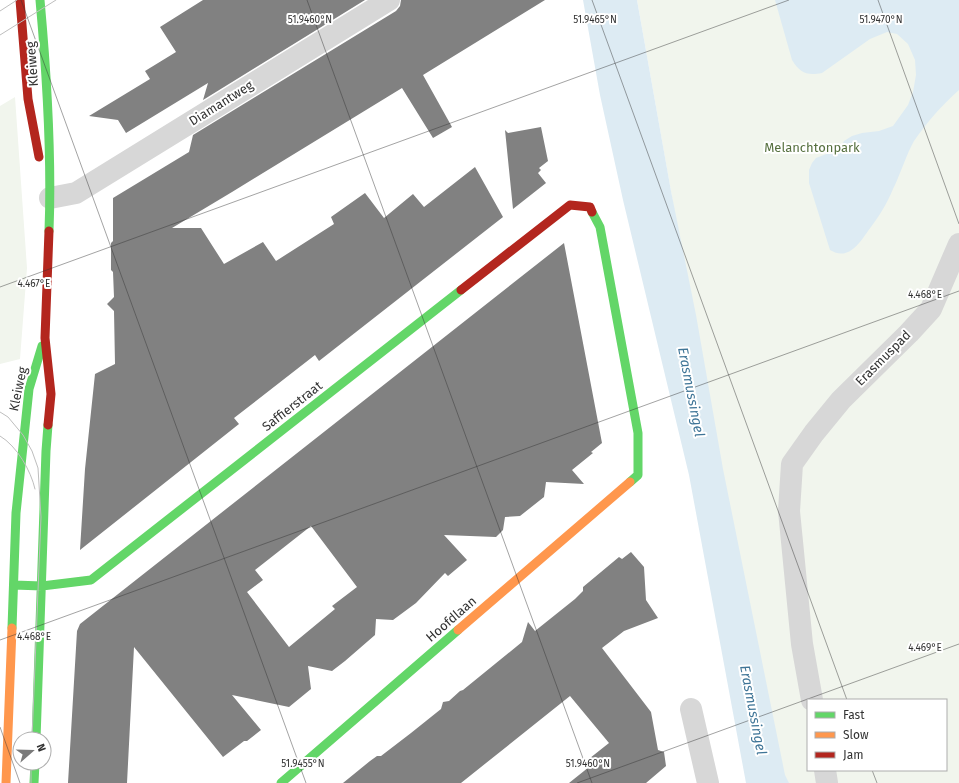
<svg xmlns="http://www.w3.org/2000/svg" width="959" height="783" viewBox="0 0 959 783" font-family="'Fira Sans',sans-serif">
<rect width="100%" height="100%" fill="#fff"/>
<!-- green -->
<path fill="#f1f5ed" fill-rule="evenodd" d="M637 0H959V783H776ZM808 700H946V770H808Z
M15 97 27 268 20 359 0 364V106Z"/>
<!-- water -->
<path fill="#ddebf3" d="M583 0H637L671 191 696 315 723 469 785 775 789 783H746L689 475 623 200 600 95Z
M775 0H959V90C942 105 927 122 914 141 907 153 900 175 893 189 887 204 878 218 868 231 859 244 848 261 830 250L809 183V170L812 163 816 158 834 151 841 146 844 141 852 136 862 133 879 131 893 126 908 105 913 92 916 75 915 60 908 44 897 34 887 32 870 39 822 73C807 76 800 73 792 60Z"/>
<!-- building -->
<path fill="#818181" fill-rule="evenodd" d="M203 0H365L203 100 208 83 126 133 118 120 89 116 150 79 145 71 176 52 160 27Z
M401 0H545L423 75 452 127 433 138 402 88 232 192 172 228H201L224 264 263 242 276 261 334 224 331 217 365 193 384 218 413 194 424 207 475 167 503 217 319 361 315 355 234 418 239 424 80 550 85 469 95 374 115 364 114 311 107 304 114 297 113 272 111 270V243L113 241V198L189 152 193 135 396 11 400 6Z
M541 127 548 161 539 168 541 170 538 173 546 183 513 209 505 130 508 133Z
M564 243 602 443 591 452 593 453 572 470 584 484 546 482 544 497 520 516 505 517 503 530 496 537 444 535 467 560 448 576 445 573 416 603 393 620 376 619 375 635 345 661 332 671 308 666 311 689 289 707 232 695 261 730 247 741H244L223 757 134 647 127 783H68L77 631 80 624ZM311 526 357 587 332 606 335 609 289 647 247 592 263 580 255 570Z
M631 552 644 567 646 600 658 618 624 631 602 648 651 712 658 750 664 752 666 766 646 783H569L589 767 585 762 609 743 570 696 461 783H343L370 761 377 756H381L411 733 441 709 443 702 449 701 460 691 463 690 522 642 528 622 535 631 575 599 583 591V587L619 557 622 559Z"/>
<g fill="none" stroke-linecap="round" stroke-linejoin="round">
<!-- street -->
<path stroke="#d7d7d7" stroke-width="22" d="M50 198 76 193 389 0
M812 700 802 644 789 511 792 464 814 433 841 400 909 333 931 309 959 244
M691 709 708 783
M825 770 827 783"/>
<!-- fast -->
<path stroke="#63d668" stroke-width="9" d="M40 0C47 77 52 154 49 231
M592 212 600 227 638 433V475L630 482
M14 585 42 586 91 580 461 290
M12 628 16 513 29 389 42 346
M36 739 46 451 48 425
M34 783 35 763
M281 783 458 630"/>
<!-- slow -->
<path stroke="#ff974d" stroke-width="9" d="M458 630 630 482
M6 783 12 628"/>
<!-- jam -->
<path stroke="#b3261e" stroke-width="9" d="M20 0 28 99 39 157
M461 290 570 205 590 207 592 212
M48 425 51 394 45 338 49 231"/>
<!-- tram -->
<path stroke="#bebebe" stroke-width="1" d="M0 11 17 0
M0 35 56 0
M0 412 8 417 23 435 32 451 38 468 41 517 32 739
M0 436C17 446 31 471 35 489
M31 783V763"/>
</g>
<!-- ticks -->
<path fill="none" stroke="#333" stroke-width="1" stroke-opacity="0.45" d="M21 0 306 783M307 0 592 783M592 0 847 700M878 0 959 224M0 287 789 0M0 640 959 291M0 727 20 783M872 770 877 783M577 783 959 644"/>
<g text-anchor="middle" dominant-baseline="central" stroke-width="4" stroke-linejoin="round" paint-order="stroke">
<!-- street labels -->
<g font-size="13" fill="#333" stroke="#fff">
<text transform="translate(32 64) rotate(-94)">Kleiweg</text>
<text transform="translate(221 103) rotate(-32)">Diamantweg</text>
<text transform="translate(883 358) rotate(-45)">Erasmuspad</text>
<text transform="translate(18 389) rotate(-78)">Kleiweg</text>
<text transform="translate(292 406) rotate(-38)">Saffierstraat</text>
<text transform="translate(451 619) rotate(-41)">Hoofdlaan</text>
</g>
<!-- park labels -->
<g font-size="13" fill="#56703f" stroke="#fff">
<text x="812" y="147">Melanchtonpark</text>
</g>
<!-- water labels -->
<g font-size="14" font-style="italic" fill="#3f7597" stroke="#fff">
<text transform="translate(691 392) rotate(79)">Erasmussingel</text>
<text transform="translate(753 710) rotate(79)">Erasmussingel</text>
</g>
</g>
<g font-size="10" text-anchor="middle" fill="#333" stroke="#fff" stroke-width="4" stroke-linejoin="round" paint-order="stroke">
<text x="881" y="23">51.9470°N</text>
<text x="310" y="23">51.9460°N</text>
<text x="595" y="23">51.9465°N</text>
<text x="34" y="287">4.467°E</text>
<text x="925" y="298">4.468°E</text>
<text x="34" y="640">4.468°E</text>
<text x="925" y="651">4.469°E</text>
<text x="303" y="767">51.9455°N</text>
<text x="588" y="767">51.9460°N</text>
</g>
<!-- legend -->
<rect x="807" y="699" width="140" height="72" fill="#ffffff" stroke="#adadad"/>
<rect x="815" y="712" width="20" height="6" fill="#63d668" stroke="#adadad"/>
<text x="843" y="719" font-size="12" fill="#333333">Fast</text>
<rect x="815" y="732" width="20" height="6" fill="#ff974d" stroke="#adadad"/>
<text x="843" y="739" font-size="12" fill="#333333">Slow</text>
<rect x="815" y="752" width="20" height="6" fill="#b3261e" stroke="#adadad"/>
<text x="843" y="759" font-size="12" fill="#333333">Jam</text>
<!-- north arrow -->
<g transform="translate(32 751) rotate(70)"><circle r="19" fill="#ffffff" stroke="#adadad"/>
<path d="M0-3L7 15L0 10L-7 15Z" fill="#7a7a7a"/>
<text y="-6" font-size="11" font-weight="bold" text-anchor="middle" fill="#333333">N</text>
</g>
</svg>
